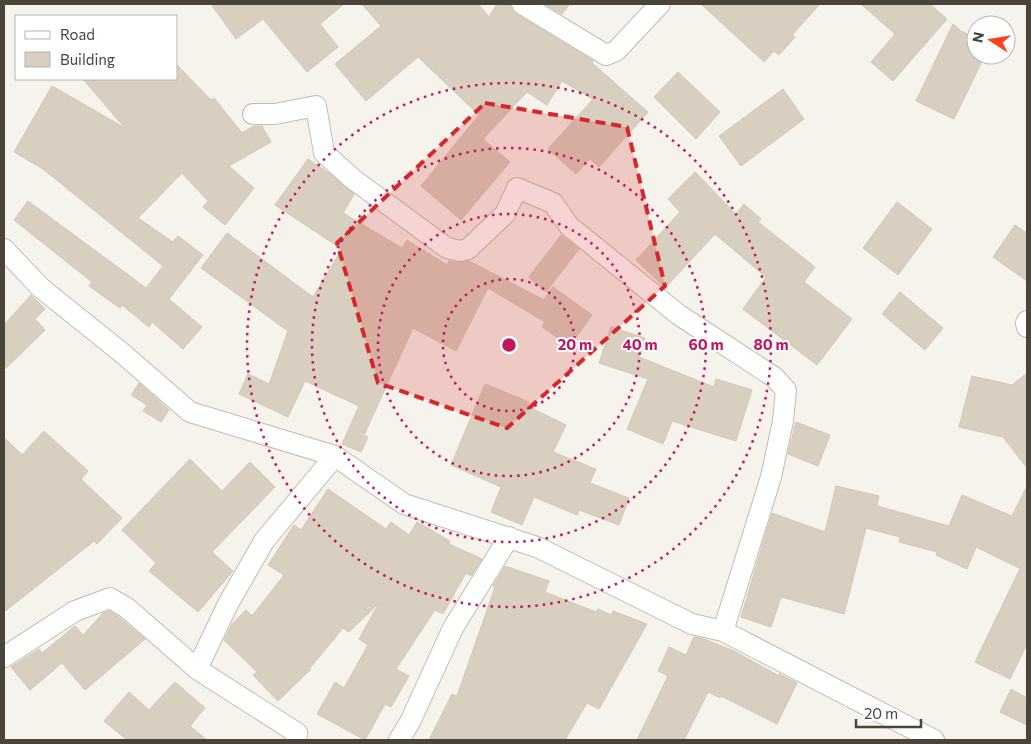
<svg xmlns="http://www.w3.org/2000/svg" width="1031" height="744" viewBox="0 0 1031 744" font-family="Commissioner,sans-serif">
<rect width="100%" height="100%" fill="#f6f3ec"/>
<!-- building -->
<path fill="#d8cfc1" stroke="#d3c7b4" d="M211 4H344L320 24 338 47 307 72 263 19 236 39Z
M362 4H478L489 17 497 4H510L511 9 516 14 593 61 592 63 648 112 599 167 590 159 576 174 548 149 593 99 562 81 547 105 527 92 483 139 510 162 461 220 421 186 479 115 418 57 366 101 335 64 381 26Z
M544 4H570L562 14Z
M701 4H820L792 35 795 37 779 55 774 51 764 62Z
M861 4H930L947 19 893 81 871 62 895 34Z
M953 24 961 31 976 38V55H985L954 119 916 101Z
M176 64 211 100 214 98 242 133 254 126H262L271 142 229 166 254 188 225 225 203 207 208 201 182 173 138 218 173 242 178 236 203 255 169 299 202 327 183 349 152 322 149 327 122 305 120 308 89 286 92 282 14 220 28 201 146 288 163 266 43 169 14 152 52 86 125 128 83 79H176Z
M678 72 720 112 696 139 654 97Z
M783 89 804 119 741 166 719 136Z
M308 159 330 174 354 194 343 213 402 248 407 240 447 265 449 261 458 263 469 261 544 300 553 287 592 315 570 346 542 327 545 322 488 288 456 351 413 328 364 435 368 437 361 452 342 444 359 406 305 381 288 417 239 394 248 374 269 384 288 331 201 268 227 233 313 297 342 249 275 205Z
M695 172 736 214 744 204 761 219 758 222 815 267 804 282 852 319 817 365 743 309 766 277 715 234 665 288 636 260 680 212 668 199Z
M897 202 932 229 898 275 863 248Z
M1015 225 1027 233V281L993 257Z
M561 235 579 249 546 292 529 277Z
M900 292 943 328 925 350 882 314Z
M31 295 45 309 35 319 45 330 4 370V325Z
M611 327 645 338 639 357 714 387 716 379 752 390 736 441 672 421 663 444 627 429 648 379 599 363Z
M1027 373V468L1003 437 959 427 972 376 1012 385Z
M139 383 169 410 161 422 143 411 147 405 131 395Z
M485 384 529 402 527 406 566 425 553 452 596 469 590 483 629 498 619 525 579 510 577 515 534 497 522 525 491 512 501 487 451 465Z
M796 422 830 435 818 466 788 454Z
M44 431 88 471 81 479 122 518 97 544 94 541 4 612V437L22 455Z
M190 459 222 491 250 462 275 487 212 552 233 571 198 612 149 571 156 563 122 530Z
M836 486 879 496 877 506 949 526 962 495 1012 516 1027 486V551L1019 568 976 547 967 569 936 555 937 552 899 542 900 537 866 528 844 614 781 597 771 627 741 617 772 513 825 532Z
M328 489 386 529 391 522 409 535 417 522 450 541 449 544 482 559 471 576 466 573 443 614 435 610 396 669 409 676 391 707 385 704 365 740 317 714 335 682 344 688 368 645 359 639 379 603 349 632 343 628 310 668 311 669 278 701 253 675 257 672 224 640 232 624 246 610 252 616 284 575 268 565 294 525 301 530Z
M1027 554V644L1010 679 975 662Z
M505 566 549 581 545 592 596 612 598 609 611 615 613 611 647 624 599 709 587 703 565 740H429L452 694 457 696 495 587 493 586Z
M109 611 120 618 145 639 85 690 62 663 30 690 11 667 39 649 42 653 75 626 83 635 103 613Z
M694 637 704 639 734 651 779 676V674L797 683 777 724 721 696 720 698 708 692 684 740H637L668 676 658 671 669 647 686 655Z
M175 682 205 708 190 726 207 740H127L104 721 129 692 149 710Z
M1011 689 1027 698V725L1000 712Z"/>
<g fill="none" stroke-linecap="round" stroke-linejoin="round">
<defs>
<path id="street" d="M522 4 606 55 616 51 660 4
M253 114H275L316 106 324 153 353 179 447 248 460 251 468 249 505 214 517 188 553 203 569 226 679 315 774 377 786 390 783 421 771 477 723 631
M4 249 41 288 122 353 190 412 335 456 404 504 537 547 692 624 723 631 934 740
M1027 321 1026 323 1027 327
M4 657 75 611 110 598 127 608 197 669 297 733 296 740
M197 669 228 604 264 541 335 456
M399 740 410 722 453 628 509 537"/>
</defs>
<!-- street casing -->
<use href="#street" stroke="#c2bbae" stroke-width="22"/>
<!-- street -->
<use href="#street" stroke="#fff" stroke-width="20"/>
</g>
<!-- marked area -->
<path fill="#d62828" fill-opacity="0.2" stroke="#d62828" stroke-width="4" stroke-dasharray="10 6" stroke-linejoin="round" d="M485 103 627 127 665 286 507 428 378 383 337 243Z"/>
<!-- distance rings -->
<g fill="none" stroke="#c2185b" stroke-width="2.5" stroke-dasharray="2.5 5">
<circle cx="509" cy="345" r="66"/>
<circle cx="509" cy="345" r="131"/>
<circle cx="509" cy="345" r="197"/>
<circle cx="509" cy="345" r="262"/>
</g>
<circle cx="509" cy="345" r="8" fill="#c2185b" stroke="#fff" stroke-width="2.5"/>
<g font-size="15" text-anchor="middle" font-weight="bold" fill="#c2185b" stroke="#fff" stroke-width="4" stroke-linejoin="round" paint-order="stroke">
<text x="575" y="350">20 m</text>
<text x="640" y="350">40 m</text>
<text x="706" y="350">60 m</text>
<text x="771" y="350">80 m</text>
</g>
<!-- border -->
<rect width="1031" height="744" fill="none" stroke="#4b4439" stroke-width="10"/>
<!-- legend -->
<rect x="15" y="15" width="162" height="65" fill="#ffffff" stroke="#b7b4b0"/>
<rect x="25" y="31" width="25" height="8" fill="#ffffff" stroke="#b7b4b0"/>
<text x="60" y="40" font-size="15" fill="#4b4439">Road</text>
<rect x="25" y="52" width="25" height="15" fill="#d8cfc1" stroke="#b7b4b0"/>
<text x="60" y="65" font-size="15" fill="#4b4439">Building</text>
<!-- north arrow -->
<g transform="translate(991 40) rotate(282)"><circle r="24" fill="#ffffff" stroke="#b7b4b0"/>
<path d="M0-4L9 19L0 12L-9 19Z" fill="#fc3f1d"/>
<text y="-8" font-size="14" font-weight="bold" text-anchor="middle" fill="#4b4439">N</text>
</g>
<!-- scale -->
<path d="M856 719v8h65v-8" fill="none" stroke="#4b4439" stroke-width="2.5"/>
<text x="864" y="719" font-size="15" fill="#4b4439" stroke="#ffffff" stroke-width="4" paint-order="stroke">20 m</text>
</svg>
